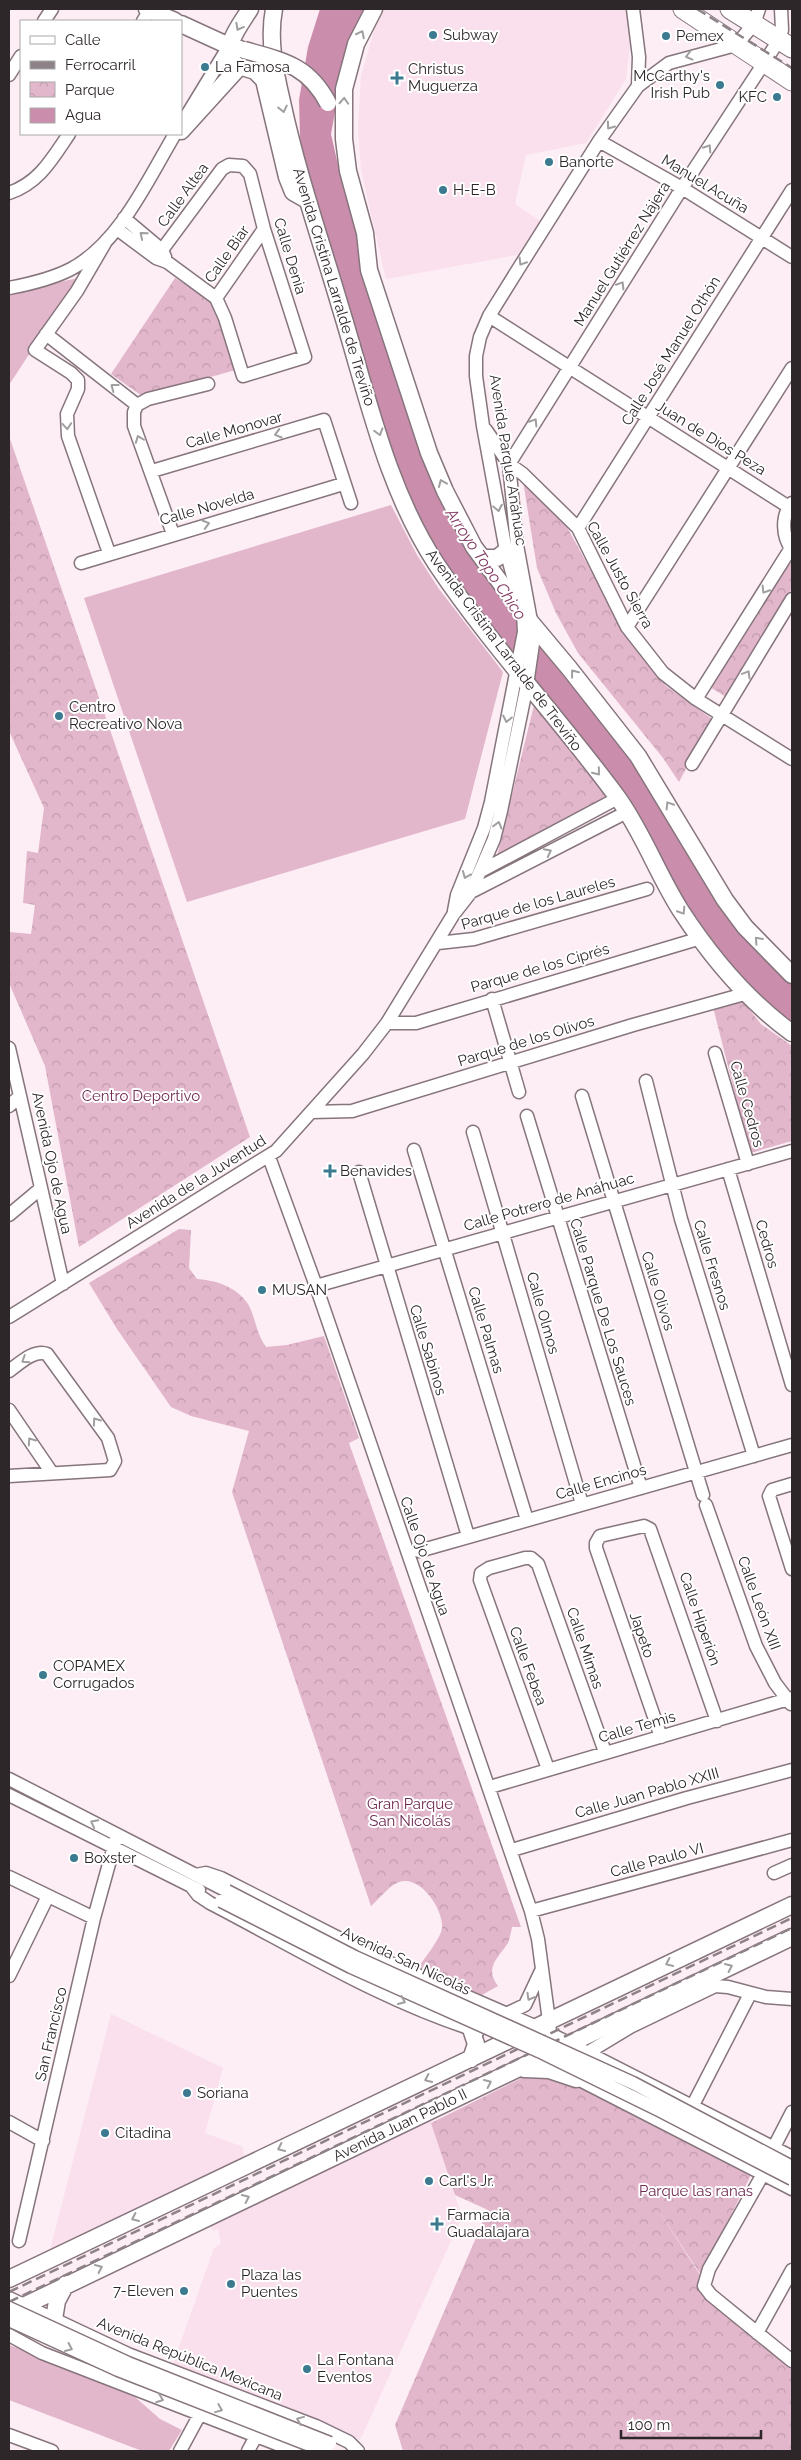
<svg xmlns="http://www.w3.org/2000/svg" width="801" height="2460" viewBox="0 0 801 2460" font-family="Raleway,sans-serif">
<defs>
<pattern id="park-crowns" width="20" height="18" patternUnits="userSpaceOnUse" patternTransform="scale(1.25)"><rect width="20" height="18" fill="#e2b6cb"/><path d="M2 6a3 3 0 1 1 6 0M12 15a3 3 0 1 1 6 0" fill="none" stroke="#c29cae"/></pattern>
</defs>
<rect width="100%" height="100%" fill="#fdedf4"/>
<!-- built -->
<path fill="#fadfec" d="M385 9H625L632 27 626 79 586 143 526 155 515 204 541 222 522 254 386 279 361 170 358 127 361 76 376 24Z
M111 2014 223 2068 205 2133 243 2147 244 2157 53 2253 51 2246Z
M429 2116 462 2217 360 2440 325 2426 326 2423 273 2402 271 2405 172 2367 214 2248 221 2244 218 2229 213 2231 208 2221Z"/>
<!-- grass -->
<path fill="#e2b6cb" d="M79 278 9 385V292Z
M391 505 417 555 439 589 503 672 465 819 187 902 84 598Z
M9 2345 126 2389 160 2419 182 2430 169 2451H142L9 2400Z"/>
<!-- park -->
<path fill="url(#park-crowns)" d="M175 278 212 301 239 369 142 396 111 374Z
M9 436 250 1137 79 1247 45 1066 9 983V932L31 934 35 905 23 903 27 851 38 853 44 808 9 731Z
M523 481 562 518 624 631 666 686 712 719 679 782 663 758 578 653 556 613 537 568Z
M787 561 792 564V588L726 697 710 687Z
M534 705 609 800 496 860Z
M741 999 761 1024 792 1046V1141L750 1153 713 1007Z
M179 1229 191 1230 189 1268 197 1279C215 1280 237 1287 248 1304 256 1318 255 1331 266 1347L287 1345 324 1336 359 1438 349 1443 521 1927H512C511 1932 510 1938 508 1943 498 1958 484 1968 498 1986L482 1995 418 1968C424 1959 441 1938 442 1928 444 1910 419 1872 397 1883 388 1887 379 1899 371 1906L232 1492 249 1431 191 1416 171 1407 117 1329 89 1283Z
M538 2070 567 2073 752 2173 701 2275 651 2199 704 2281 792 2364V2451H403L395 2425 488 2210 455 2195 431 2123Z"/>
<!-- water -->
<path fill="#ca8eac" d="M320 9H366L342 73 331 134 343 187 369 270 463 526 571 668 705 867 792 975V1032L733 979 627 812 418 532 307 200 300 137 299 100 308 47Z"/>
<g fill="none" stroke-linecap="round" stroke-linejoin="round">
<defs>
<path id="minor" d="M633 9 639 57 638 86
M44 21 52 9
M143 21 150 10
M9 75 21 56
M184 120 229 46
M599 141 682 188 792 257
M9 193C39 183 52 159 69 134
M124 218 162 250 165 257
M117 229 156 258 167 262 216 298 225 318 243 376 305 357 264 229 250 174 243 166 229 165 222 169 156 258
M105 243 77 291 35 350 71 373 78 380V389L67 414 68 436 109 553
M9 288C30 284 52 279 71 269 120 243 148 179 175 134
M216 298 264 229
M489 316 789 507
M46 334 137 405
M137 405 134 412V426L173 534
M137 405 148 399 208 384
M486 430 509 464 523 474 578 528 627 627 663 673 696 699 792 759
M152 471 324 420 351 503
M792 503C781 516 782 536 792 550
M578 528 792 190
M81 563 343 484
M627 627 792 368
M696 699 791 548
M692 764 792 599
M481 871 618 798
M469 893 627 812
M454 911 457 895 484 828 491 802 524 632 523 613 506 551 483 426 476 376V356L480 337 489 316 517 271 599 141 638 86 669 63 736 45 754 24 759 9
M438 943 474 939 647 889
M492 999 519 1092
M387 1023H416L701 938
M9 1048 63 1284
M715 1053 748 1164
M646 1081 681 1219 754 1456
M582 1096 703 1495
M9 1106 20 1096
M312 1112 352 1111 633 1025 748 993
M527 1116 641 1488
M473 1132 582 1504
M414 1150 527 1520
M269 1157 316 1286 531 1911 538 1939 549 2021 550 2034 544 2052
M728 1169 792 1385
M359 1172 468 1536
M9 1215 40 1189
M316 1286 792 1151
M9 1317 276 1151 363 1054 387 1023 453 915 471 892 494 839 501 811 527 685 534 637 517 545 509 464 682 188 779 40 782 30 781 9
M9 1371C19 1364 34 1349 47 1354L108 1438 115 1461 110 1470 9 1476
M9 1410 52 1473
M792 1484 772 1490 769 1496 792 1569
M706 1505 756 1646 775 1683 791 1704
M419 1551 792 1445
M661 1737 596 1548V1543L600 1536 644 1526 650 1529 717 1721
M548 1769 480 1580 481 1573 489 1568 525 1558H531L538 1564 605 1752
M9 1779 227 1891
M490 1787 792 1698
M9 1795 199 1890
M512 1850 687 1798 792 1770
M774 1873 792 1865
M196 1875 206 1873 221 1878 372 1955 537 2027 792 2157
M9 1877 94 1918
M191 1886 198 1895 210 1903C297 1948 384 2002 478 2031
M531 1911 792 1840
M9 1976 48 1896
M506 2014 525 2005 541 1971
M582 2056 630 2027 715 1986 728 1987 766 1997 792 1999
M570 2075 792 2189
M693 2105 750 1994
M9 2122 43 2141
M774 2147 792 2112
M763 2174 709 2269 704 2286 711 2295 792 2361
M19 2241 94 1918 117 1835
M9 2298 128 2354 316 2426 349 2442 358 2451
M757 2333 792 2270
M9 2335 42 2353 295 2451
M9 2435 52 2451
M180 2451 200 2414
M248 2451 256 2436"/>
<path id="major" d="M147 9 175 21
M250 9C241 24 219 49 236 65L255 71 264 80 287 177 293 192 307 200
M274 9C268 40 275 72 282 102 297 172 320 238 340 306 367 393 386 488 437 565 492 647 560 719 618 798 643 833 658 875 681 911 711 957 748 1001 792 1033
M374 9 356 44 344 89V139L348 171 365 233 369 270 429 453 445 491 474 547 523 613 569 668 638 756 725 900 745 927 792 975
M181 24 229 46 240 49
M181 131 240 66
M483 558H497L506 551
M471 2029 476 2044 471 2059
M524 2069 549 2070 576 2079
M9 2279 792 1905
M9 2313 792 1937
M54 2319 57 2301 66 2284"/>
<path id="highway" d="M683 9 792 81
M730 9 792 48"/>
</defs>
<!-- minor casing -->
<use href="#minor" stroke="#86757d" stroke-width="15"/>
<!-- major casing -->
<use href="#major" stroke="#86757d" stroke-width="19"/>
<!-- highway casing -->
<use href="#highway" stroke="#86757d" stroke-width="21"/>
<!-- minor -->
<use href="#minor" stroke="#fff" stroke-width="12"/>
<!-- major -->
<use href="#major" stroke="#fff" stroke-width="16"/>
<!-- highway -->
<use href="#highway" stroke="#fff" stroke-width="19"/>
<!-- rail -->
<path stroke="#8d8287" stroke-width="2.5" stroke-dasharray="10 5" stroke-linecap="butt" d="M697 9 792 68
M9 2292 792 1918
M9 2302 792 1928"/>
<defs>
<path id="minor-bridge" d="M227 1891 355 1957 633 2083 792 2167
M221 1901 351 1967 543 2053 659 2110 792 2179
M9 2308 128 2363 330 2443
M9 2320 118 2370 325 2451"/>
<path id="major-bridge" d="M244 50C283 61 308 65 328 103"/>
</defs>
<!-- minor-bridge casing -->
<use href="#minor-bridge" stroke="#86757d" stroke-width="15" stroke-linecap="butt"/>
<!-- major-bridge casing -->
<use href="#major-bridge" stroke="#86757d" stroke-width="19" stroke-linecap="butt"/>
<!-- minor-bridge -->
<use href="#minor-bridge" stroke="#fff" stroke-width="12"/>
<!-- major-bridge -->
<use href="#major-bridge" stroke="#fff" stroke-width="16"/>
</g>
<!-- one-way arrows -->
<defs><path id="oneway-chevron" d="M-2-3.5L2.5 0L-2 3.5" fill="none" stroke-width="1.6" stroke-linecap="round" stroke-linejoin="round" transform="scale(1.25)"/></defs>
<g stroke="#a19e9f">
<use href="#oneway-chevron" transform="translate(239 27) rotate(119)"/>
<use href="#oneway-chevron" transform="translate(361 34) rotate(-63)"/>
<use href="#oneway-chevron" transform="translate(689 56) rotate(166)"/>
<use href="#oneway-chevron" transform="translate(344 101) rotate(-87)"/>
<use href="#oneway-chevron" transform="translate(283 109) rotate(78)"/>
<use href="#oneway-chevron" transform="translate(610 126) rotate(126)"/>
<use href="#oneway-chevron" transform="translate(708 148) rotate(-57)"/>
<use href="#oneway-chevron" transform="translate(143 235) rotate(-140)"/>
<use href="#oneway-chevron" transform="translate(522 262) rotate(122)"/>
<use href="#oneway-chevron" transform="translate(621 285) rotate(-58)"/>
<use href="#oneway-chevron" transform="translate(114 387) rotate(-143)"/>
<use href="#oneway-chevron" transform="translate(534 422) rotate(-58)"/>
<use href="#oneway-chevron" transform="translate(67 426) rotate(86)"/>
<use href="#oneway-chevron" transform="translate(379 432) rotate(74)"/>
<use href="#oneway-chevron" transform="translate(278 434) rotate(164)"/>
<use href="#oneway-chevron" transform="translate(139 439) rotate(-111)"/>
<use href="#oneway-chevron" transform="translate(442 483) rotate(-113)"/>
<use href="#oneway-chevron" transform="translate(498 508) rotate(79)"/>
<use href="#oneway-chevron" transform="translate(206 524) rotate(-16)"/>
<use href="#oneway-chevron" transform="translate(765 590) rotate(122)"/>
<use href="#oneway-chevron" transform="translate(574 673) rotate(-128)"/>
<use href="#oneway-chevron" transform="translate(747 674) rotate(-59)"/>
<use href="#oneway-chevron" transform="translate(507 719) rotate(102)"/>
<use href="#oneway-chevron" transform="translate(597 772) rotate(51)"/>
<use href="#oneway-chevron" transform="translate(669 805) rotate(-122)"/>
<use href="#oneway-chevron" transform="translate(498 825) rotate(-75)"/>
<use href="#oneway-chevron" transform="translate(548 852) rotate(-27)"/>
<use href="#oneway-chevron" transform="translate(466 875) rotate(113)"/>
<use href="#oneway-chevron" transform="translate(682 911) rotate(57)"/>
<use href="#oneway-chevron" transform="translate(758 940) rotate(-132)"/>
<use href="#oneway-chevron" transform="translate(25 1360) rotate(147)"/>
<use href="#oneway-chevron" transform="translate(96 1421) rotate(-126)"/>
<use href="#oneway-chevron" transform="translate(31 1441) rotate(-125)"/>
<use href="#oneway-chevron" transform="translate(94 1823) rotate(-152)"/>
<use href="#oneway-chevron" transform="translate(669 1963) rotate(155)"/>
<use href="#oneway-chevron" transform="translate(729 1967) rotate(-25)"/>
<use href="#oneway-chevron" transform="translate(530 1997) rotate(120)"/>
<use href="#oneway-chevron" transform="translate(402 2001) rotate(25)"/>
<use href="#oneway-chevron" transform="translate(428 2079) rotate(155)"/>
<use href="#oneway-chevron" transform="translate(488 2083) rotate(-25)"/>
<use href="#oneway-chevron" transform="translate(281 2148) rotate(155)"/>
<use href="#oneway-chevron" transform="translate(246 2198) rotate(-25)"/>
<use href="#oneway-chevron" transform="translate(135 2218) rotate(155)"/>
<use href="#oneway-chevron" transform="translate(99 2268) rotate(-25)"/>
<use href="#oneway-chevron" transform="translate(69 2348) rotate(25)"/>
<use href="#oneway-chevron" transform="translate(160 2399) rotate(20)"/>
<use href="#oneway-chevron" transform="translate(219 2409) rotate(22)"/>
<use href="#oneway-chevron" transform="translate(300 2420) rotate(-158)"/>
</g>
<!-- markers -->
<g fill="#3b7a8f" stroke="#fff" stroke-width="2">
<circle cx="433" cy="35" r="5"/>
<circle cx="666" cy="36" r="5"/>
<circle cx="205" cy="67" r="5"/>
<path d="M394.5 70.5h5v5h5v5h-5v5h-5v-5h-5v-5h5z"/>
<circle cx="720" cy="85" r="5"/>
<circle cx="777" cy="97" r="5"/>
<circle cx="549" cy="162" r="5"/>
<circle cx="443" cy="190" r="5"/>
<circle cx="59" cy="716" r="5"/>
<path d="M327.5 1163.5h5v5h5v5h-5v5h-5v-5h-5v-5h5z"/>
<circle cx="262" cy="1290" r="5"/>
<circle cx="43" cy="1675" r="5"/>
<circle cx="74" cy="1858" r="5"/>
<circle cx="187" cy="2093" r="5"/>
<circle cx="105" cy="2133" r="5"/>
<circle cx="429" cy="2181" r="5"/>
<path d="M434.5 2216.5h5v5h5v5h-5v5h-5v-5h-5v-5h5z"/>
<circle cx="231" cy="2284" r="5"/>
<circle cx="184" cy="2291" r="5"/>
<circle cx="307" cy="2369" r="5"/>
</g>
<g text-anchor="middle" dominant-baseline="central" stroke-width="4" stroke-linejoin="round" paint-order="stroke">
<!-- poi labels -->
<g font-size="15" fill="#2e272a" stroke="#fff" text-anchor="start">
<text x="443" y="35">Subway</text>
<text x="676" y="36">Pemex</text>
<text x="215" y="67">La Famosa</text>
<text x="408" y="69">Christus<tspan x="408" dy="17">Muguerza</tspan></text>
<text x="710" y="76" text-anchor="end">McCarthy's<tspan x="710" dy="17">Irish Pub</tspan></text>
<text x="767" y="97" text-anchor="end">KFC</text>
<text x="559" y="162">Banorte</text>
<text x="453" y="190">H-E-B</text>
<text x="69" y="707">Centro<tspan x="69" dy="17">Recreativo Nova</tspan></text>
<text x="340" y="1171">Benavides</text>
<text x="272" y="1290">MUSAN</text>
<text x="53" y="1666">COPAMEX<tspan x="53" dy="17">Corrugados</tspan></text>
<text x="84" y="1858">Boxster</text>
<text x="197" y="2093">Soriana</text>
<text x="115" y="2133">Citadina</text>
<text x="439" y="2181">Carl's Jr.</text>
<text x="447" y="2215">Farmacia<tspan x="447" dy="17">Guadalajara</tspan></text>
<text x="241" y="2275">Plaza las<tspan x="241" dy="17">Puentes</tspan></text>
<text x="174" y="2291" text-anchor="end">7-Eleven</text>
<text x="317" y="2360">La Fontana<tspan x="317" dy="17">Eventos</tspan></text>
</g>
<!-- street labels -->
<g font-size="15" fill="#2e272a" stroke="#fff">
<text transform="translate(705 184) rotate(31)">Manuel Acuña</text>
<text transform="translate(183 195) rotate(-54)">Calle Altea</text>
<text transform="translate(227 254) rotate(-55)">Calle Biar</text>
<text transform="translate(622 254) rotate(-58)">Manuel Gutiérrez Nájera</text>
<text transform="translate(290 256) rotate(73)">Calle Denia</text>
<text transform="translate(334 287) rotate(73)">Avenida Cristina Larralde de Treviño</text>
<text transform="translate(671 351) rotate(-58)">Calle José Manuel Othón</text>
<text transform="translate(234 430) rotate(-16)">Calle Monovar</text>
<text transform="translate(711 438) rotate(32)">Juan de Dios Peza</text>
<text transform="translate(508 460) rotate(81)">Avenida Parque Anáhuac</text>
<text transform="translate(207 507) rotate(-16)">Calle Novelda</text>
<text transform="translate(620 575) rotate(61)">Calle Justo Sierra</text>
<text transform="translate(504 650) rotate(53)">Avenida Cristina Larralde de Treviño</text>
<text transform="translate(538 903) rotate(-16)">Parque de los Laureles</text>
<text transform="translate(540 968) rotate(-16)">Parque de los Ciprés</text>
<text transform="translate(526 1041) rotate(-17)">Parque de los Olivos</text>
<text transform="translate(747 1104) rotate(74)">Calle Cedros</text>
<text transform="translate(52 1163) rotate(78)">Avenida Ojo de Agua</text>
<text transform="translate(196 1182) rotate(-32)">Avenida de la Juventud</text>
<text transform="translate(549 1202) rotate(-16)">Calle Potrero de Anáhuac</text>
<text transform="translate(767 1244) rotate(74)">Cedros</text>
<text transform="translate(712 1265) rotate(73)">Calle Fresnos</text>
<text transform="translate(658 1291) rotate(73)">Calle Olivos</text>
<text transform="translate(603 1312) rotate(73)">Calle Parque De Los Sauces</text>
<text transform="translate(543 1313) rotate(74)">Calle Olmos</text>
<text transform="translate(486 1330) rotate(73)">Calle Palmas</text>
<text transform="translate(428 1350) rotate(73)">Calle Sabinos</text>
<text transform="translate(601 1482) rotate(-16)">Calle Encinos</text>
<text transform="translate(425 1556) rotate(71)">Calle Ojo de Agua</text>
<text transform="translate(759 1603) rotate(70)">Calle León XIII</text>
<text transform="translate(700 1619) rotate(71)">Calle Hiperión</text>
<text transform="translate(642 1635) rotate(71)">Japeto</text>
<text transform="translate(585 1648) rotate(71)">Calle Mimas</text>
<text transform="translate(528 1666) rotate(70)">Calle Febea</text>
<text transform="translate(637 1727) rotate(-16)">Calle Temis</text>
<text transform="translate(647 1793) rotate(-16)">Calle Juan Pablo XXIII</text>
<text transform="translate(657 1860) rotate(-15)">Calle Paulo VI</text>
<text transform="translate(406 1961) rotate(25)">Avenida San Nicolás</text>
<text transform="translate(51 2034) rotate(-77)">San Francisco</text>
<text transform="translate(400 2125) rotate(-26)">Avenida Juan Pablo II</text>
<text transform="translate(190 2359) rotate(22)">Avenida República Mexicana</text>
</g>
<!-- park labels -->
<g font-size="15" fill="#712a53" stroke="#fff">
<text x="141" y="1096">Centro Deportivo</text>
<text x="410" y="1804">Gran Parque<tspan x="410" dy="17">San Nicolás</tspan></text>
<text x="696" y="2191">Parque las ranas</text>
</g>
<!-- water labels -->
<g font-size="16" font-style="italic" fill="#803760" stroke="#fff">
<text transform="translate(486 564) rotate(56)">Arroyo Topo Chico</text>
</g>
</g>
<!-- border -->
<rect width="801" height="2460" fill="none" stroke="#2e272a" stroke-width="20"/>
<!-- legend -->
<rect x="20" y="20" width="162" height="115" fill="#ffffff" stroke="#aba9aa"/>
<rect x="30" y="36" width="25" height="8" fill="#ffffff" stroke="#aba9aa"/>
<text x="65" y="45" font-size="15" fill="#2e272a">Calle</text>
<rect x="30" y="61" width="25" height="8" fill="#8d8287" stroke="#aba9aa"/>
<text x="65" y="70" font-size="15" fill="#2e272a">Ferrocarril</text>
<rect x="30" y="82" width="25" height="15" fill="url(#park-crowns)" stroke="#aba9aa"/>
<text x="65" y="95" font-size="15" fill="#2e272a">Parque</text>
<rect x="30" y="108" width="25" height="15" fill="#ca8eac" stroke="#aba9aa"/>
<text x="65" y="120" font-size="15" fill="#2e272a">Agua</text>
<!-- scale -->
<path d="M621 2430v8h140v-8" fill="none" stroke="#2e272a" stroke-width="2.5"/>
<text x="628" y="2430" font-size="15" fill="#2e272a" stroke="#ffffff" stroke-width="4" paint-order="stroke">100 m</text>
</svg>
